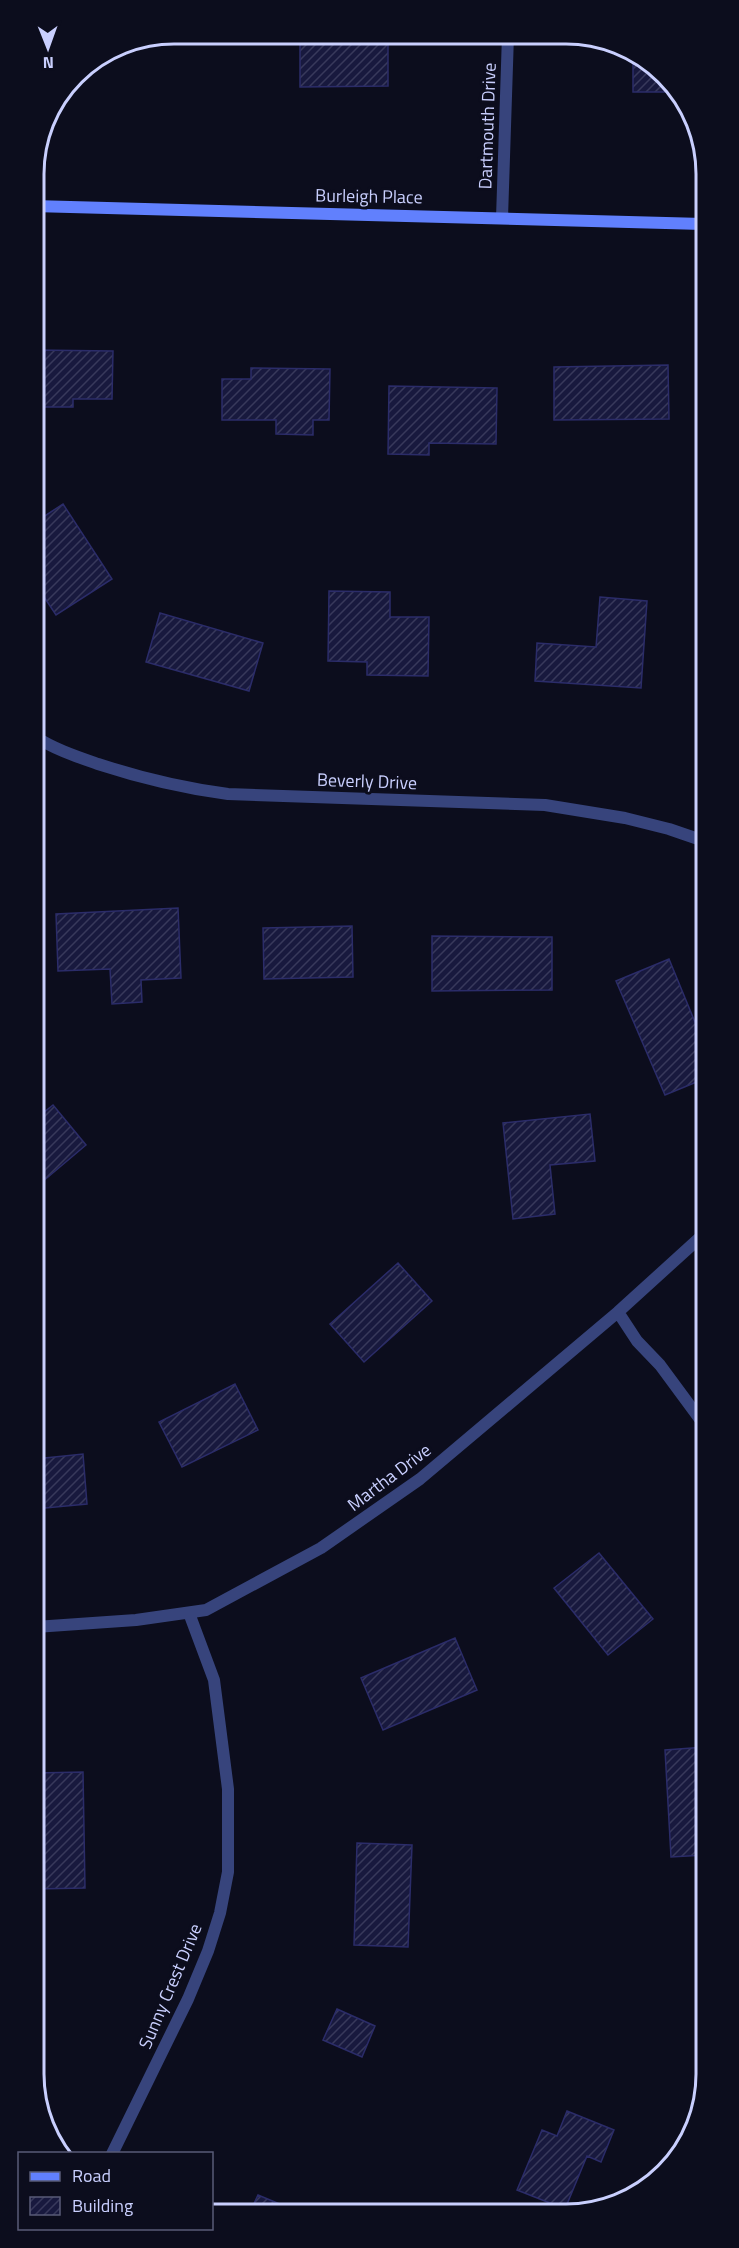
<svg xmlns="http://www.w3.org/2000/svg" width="739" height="2248" viewBox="0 0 739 2248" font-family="'Titillium Web',sans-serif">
<defs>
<pattern id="building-hatch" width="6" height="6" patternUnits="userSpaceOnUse" patternTransform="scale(1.5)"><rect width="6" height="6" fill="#18193e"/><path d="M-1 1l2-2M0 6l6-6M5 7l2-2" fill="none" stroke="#38395b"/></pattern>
</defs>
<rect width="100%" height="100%" fill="#0c0d1d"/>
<!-- building -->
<path fill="url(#building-hatch)" stroke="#2b2c69" stroke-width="1.5" d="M300 34H369V39H388V86L300 87Z
M633 57 665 75 674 92H633Z
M34 350 113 351 112 399H73V407H34Z
M668 365 669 419 554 420V367Z
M251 368 330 369 329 420H313V435L276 434V420H222V379H251Z
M389 386 497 388 496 444 429 443V455L388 454Z
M63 504 112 579 56 615 34 582V523Z
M329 591 390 592V617H429L428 676 367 675V662L328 661Z
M600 597 647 601 641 688 535 681 537 643 596 647Z
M160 613 263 643 249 691 146 662Z
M178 908 181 978 141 980 142 1002 112 1004 110 969 58 971 56 914Z
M352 926 353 977 264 979 263 928Z
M432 936 552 937V990L432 991Z
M669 959 704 1044V1079L665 1095 616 981Z
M53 1105 86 1145 35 1188 34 1120Z
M590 1114 595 1161 550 1165 555 1214 513 1219 503 1123Z
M398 1263 432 1301 364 1362 330 1324Z
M235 1384 258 1430 182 1467 159 1422Z
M83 1454 87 1504 35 1509V1459Z
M599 1553 653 1619 608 1655 554 1588Z
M455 1638 477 1690 383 1730 361 1678Z
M705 1747V1855L671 1857 665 1750Z
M83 1772 85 1888 35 1889V1773Z
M357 1843 412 1845 408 1947 354 1945Z
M337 2009 375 2026 362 2057 323 2040Z
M567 2111 614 2130 601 2162 587 2156 565 2209 517 2190 542 2130 557 2136Z
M258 2195 299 2212H250Z"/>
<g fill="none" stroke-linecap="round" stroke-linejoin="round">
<!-- street -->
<path stroke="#37447c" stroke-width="12" d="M502 218 508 35
M34 736C54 749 75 756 98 764 141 778 183 788 228 794L545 805 625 818 669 829 704 841
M618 1312 637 1341 660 1365 705 1426
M35 1627 136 1620 206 1610 321 1548 420 1479 618 1312 705 1233
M112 2154 188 1999 208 1951 220 1913 228 1872V1789L214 1680 189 1613"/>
<!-- secondary -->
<path stroke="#6180fd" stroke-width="12" d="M33 206 703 224"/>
</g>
<g text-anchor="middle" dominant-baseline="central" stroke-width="6" stroke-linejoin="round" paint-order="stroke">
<!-- street labels -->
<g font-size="18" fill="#c9cffe" stroke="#0c0d1d">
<text transform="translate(487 126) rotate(-88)">Dartmouth Drive</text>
<text transform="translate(369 196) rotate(1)">Burleigh Place</text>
<text transform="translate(367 781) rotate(2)">Beverly Drive</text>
<text transform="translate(389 1477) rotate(-37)">Martha Drive</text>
<text transform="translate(170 1986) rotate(-67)">Sunny Crest Drive</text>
</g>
</g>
<!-- crop -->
<path d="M0 0H739V2248H0ZM174 44H566A130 130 0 0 1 696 174V2074A130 130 0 0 1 566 2204H174A130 130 0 0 1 44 2074V174A130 130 0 0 1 174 44Z" fill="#0c0d1d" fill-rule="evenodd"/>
<path fill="none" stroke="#c9cffe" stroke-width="3" d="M174 44H566A130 130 0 0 1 696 174V2074A130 130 0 0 1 566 2204H174A130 130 0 0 1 44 2074V174A130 130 0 0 1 174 44Z"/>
<!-- legend -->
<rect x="18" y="2152" width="195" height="78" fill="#0c0d1d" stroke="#585b77" stroke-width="1.5"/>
<rect x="30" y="2172" width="30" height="9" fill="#6180fd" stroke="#585b77" stroke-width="1.5"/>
<text x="72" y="2182" font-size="18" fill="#c9cffe">Road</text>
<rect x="30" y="2197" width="30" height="18" fill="url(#building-hatch)" stroke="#585b77" stroke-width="1.5"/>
<text x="72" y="2212" font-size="18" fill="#c9cffe">Building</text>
<!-- north arrow -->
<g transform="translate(48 48) rotate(179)" stroke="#0c0d1d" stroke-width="4.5" paint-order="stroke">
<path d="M0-4.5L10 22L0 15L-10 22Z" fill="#c9cffe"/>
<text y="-9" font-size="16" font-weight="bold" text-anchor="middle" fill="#c9cffe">N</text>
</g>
</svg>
